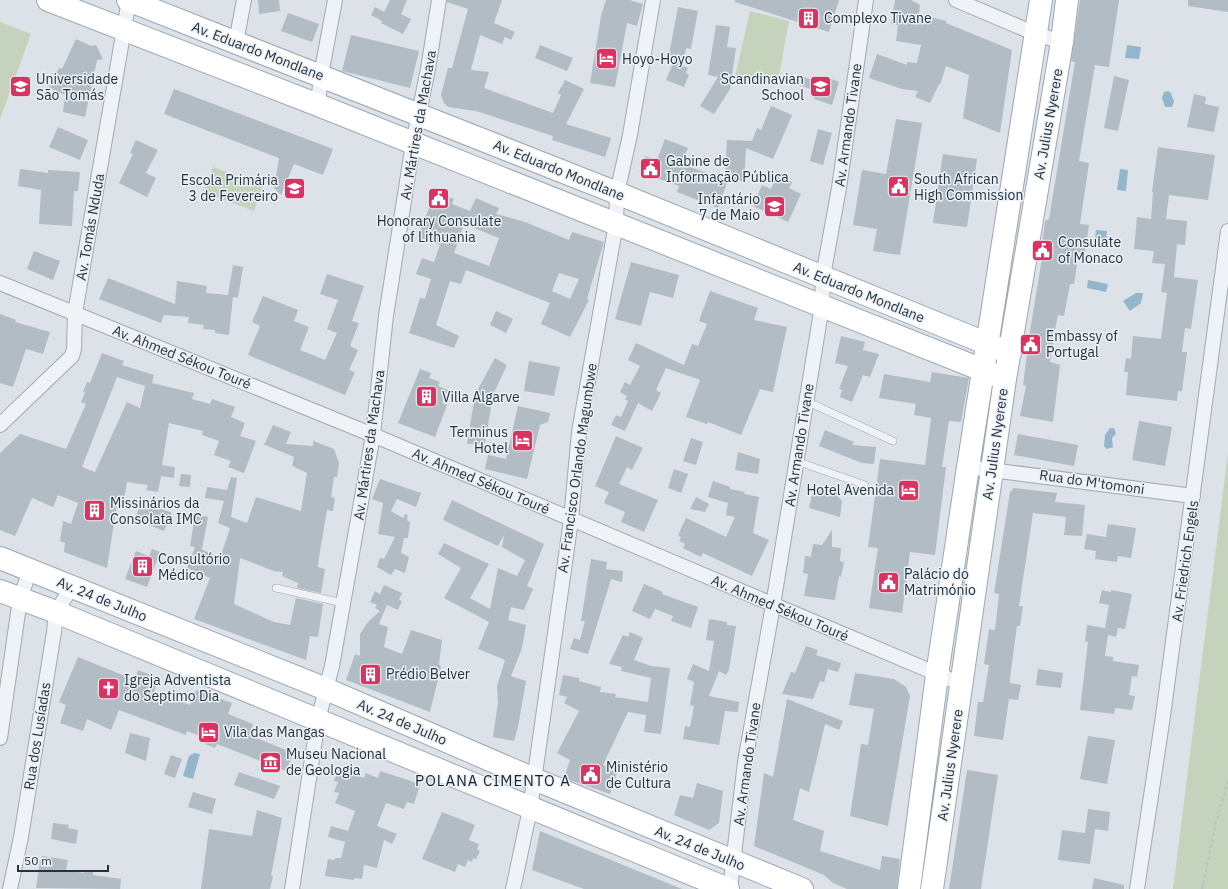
<svg xmlns="http://www.w3.org/2000/svg" width="1228" height="889" viewBox="0 0 1228 889" font-family="'IBM Plex Sans',sans-serif">
<rect width="100%" height="100%" fill="#dce2e8"/>
<!-- green -->
<path fill="#c5d2bc" d="M750 11 789 21 777 86 735 77Z
M0 22 31 34 0 119Z
M213 167 263 186 254 211 203 192Z
M1228 453V889H1173Z"/>
<!-- water -->
<path fill="#93b6cc" d="M1127 45 1141 47 1139 59 1125 58Z
M1164 92 1168 91 1171 93 1174 102 1172 107H1165L1162 98Z
M1120 169 1128 170 1126 191 1117 190Z
M1096 230 1107 231 1106 241 1095 239Z
M1088 280 1108 284 1106 292 1087 288Z
M1136 293H1143L1141 303 1130 311 1123 301Z
M1110 428H1114L1116 434 1112 438 1113 447 1107 449 1104 446 1105 435Z
M194 753 200 754 193 779 183 776 189 756Z"/>
<!-- building -->
<path fill="#b2bcc5" fill-rule="evenodd" d="M258 0H279L280 11 259 14Z
M390 0H407L401 14 411 19 403 34 381 23 382 21 371 15 375 7 384 12Z
M447 0H502L494 23 515 32 511 40 505 37 502 44 480 35 471 70 489 72 484 88 553 113 561 95 558 93 565 80 584 89 566 124 611 138 605 157 552 140 553 136 476 111 448 107 444 103 441 95 448 68H452L468 9 447 2Z
M606 0H629L643 4 637 26 627 23 615 87 590 83 601 16Z
M735 0H839L829 32 735 2Z
M895 0H911L920 5 919 14 946 21V23L1012 50 1000 133 963 118 969 75 946 66 940 85 939 84 930 103 915 97 918 91 902 89 869 78 877 54 907 65V62L917 63 921 45 896 41 898 25 891 24Z
M1080 0H1119L1109 67 1095 65 1079 161 1089 163 1080 224 1089 225 1085 253 1079 252 1074 284H1070L1064 316 1058 315 1054 335 1050 362 1060 365 1053 422 1020 416 1026 386 1023 385 1030 331 1044 246 1042 244 1045 221 1049 219 1075 62 1071 61Z
M1188 0H1228V12L1188 6Z
M678 7 698 11 691 49 686 48 683 66 688 68 686 73 689 75 684 87 666 80 676 56 669 55Z
M288 13 319 24 312 42 281 31Z
M716 25 730 27 727 47 736 48 730 89 714 114 700 106 718 77 708 75Z
M351 35 419 51 410 88 342 71Z
M76 39 91 46 96 45 103 59 97 60 85 117 63 112 65 95 49 87 59 68 62 69Z
M540 45 573 58 567 71 535 58Z
M798 75 821 83 823 76 839 82 832 105 814 99 817 91 795 84Z
M1114 76 1129 80 1118 131 1104 128Z
M174 89 333 149 323 175 294 164 281 195 274 188 279 158 164 114Z
M1194 94 1206 97 1205 104 1219 107 1214 132 1187 127Z
M771 106 792 115 773 159 746 148 744 181 726 180H728L718 208 677 192 679 186 639 172 645 156 657 160 665 139 688 148 681 164 725 179 727 140 752 141 757 128 761 130Z
M896 119 922 123 900 255 873 251 877 229 853 225 862 170 886 174Z
M58 127 88 140 80 160 49 147Z
M818 129 832 133 823 165 810 161Z
M136 140 158 150 146 173 156 178 147 197 119 183 133 154 130 153Z
M1158 147 1215 155 1208 200 1169 195 1166 219 1187 221 1185 245 1177 244 1174 277 1198 280 1191 329 1185 328 1182 352H1187L1182 391H1178L1177 401 1126 395 1128 372H1124L1126 358 1131 359 1133 336 1161 339 1167 293 1161 292 1165 264 1152 263 1154 251 1134 249 1137 217 1151 219 1153 192H1152Z
M943 154 977 159 967 227 933 223Z
M20 169 48 173V170L80 172 78 191H74L72 226 39 224 41 190 18 186Z
M777 175 792 182 789 188 801 194 788 222 753 206 762 185 771 189Z
M435 192 454 199 452 204 470 211 476 198 499 208 496 214 525 222 569 240 572 232 604 242 587 299 589 300 570 337 541 324 550 303 466 270 461 284 450 281 436 325 459 336 454 348 409 333 420 298 425 299 431 279 416 274 422 258 434 262 440 245 418 237ZM464 224 499 238 489 266 454 253ZM559 273 579 279 570 299 552 291Z
M34 251 60 261 53 280 27 269Z
M631 262 679 275 673 298 650 292 641 326 615 319Z
M233 265 243 267 238 298 233 297 229 335 215 333V330L203 329 204 325 188 323 189 317 164 315 161 323 99 299 108 278 175 304 177 281 207 286 206 293 228 295Z
M327 274 364 286 352 321 359 323 350 346 358 350 349 370 355 372 345 395 248 355 260 326 252 322 263 296 298 310 294 321 309 327 300 350 325 360 337 333 327 329 338 300 320 294Z
M710 291 758 308 754 320 787 327 773 392 760 389 741 435 708 422 707 424 686 417 700 380 666 368 656 390 661 393 652 411 638 403 625 431 611 425 616 415 621 417 628 401 625 399 627 396 620 392 625 382 630 385 640 366 628 360 636 343 684 365 692 344 698 346 707 324 699 321Z
M496 311 513 319 506 333 490 325Z
M0 314 16 320 15 322 50 332 43 354 26 349 13 387 0 383Z
M841 336 865 342 863 350 879 354 870 377 863 375 852 402 840 397 842 390 839 389 848 366 835 363Z
M102 353 124 361 122 365 154 375 152 383 194 393 192 399 210 404 212 399 235 407 231 417 245 423 240 436 256 441 244 473 228 467 231 461 214 455 219 441 202 435 203 431 169 423 162 465 175 467 174 478 161 476 158 492 146 490 148 485 127 482 124 500 118 498 107 568 64 552 65 543 60 541 63 521 71 524 78 503 58 495 53 507 32 498 15 536 0 530V453L20 434 66 449 86 404 81 402 85 393 83 392 87 382 90 383ZM117 377 145 386 140 408 127 402 95 472 82 467Z
M495 358 507 365 493 395 485 443 467 444 476 389H478Z
M529 361 560 367 554 396 524 391Z
M420 369 431 373 429 378 440 382 438 386 448 390 442 403 447 405 435 437 398 423Z
M932 372 969 378 961 422 949 421 942 467H946L935 555 910 552 902 613 869 608 878 548 868 547 880 459 925 465 931 418 914 415 916 404 879 398 884 374 930 382Z
M518 406 550 413 548 422 540 425 527 479 485 469 488 455 506 459Z
M1139 421 1172 427 1165 466 1132 460Z
M273 425 291 432 286 444 313 446V441L334 449 339 463 337 477H334L331 497 335 498 333 511 327 510 319 557 318 567 325 569 321 593 297 588 298 583 282 576 283 572 274 571 240 558 234 604 274 622 290 625 296 598 323 604 318 637 310 636 306 660 194 619 210 578 187 568 195 547 190 546 195 515 208 517 202 549 199 548 220 558 230 528 218 523 224 501 205 498 207 487 227 490 231 477 237 478 231 517 247 523 256 497 301 511 307 473 292 466 294 457 263 444 265 443Z
M825 430 854 442 852 445 876 447 874 464 862 463 819 446Z
M1018 434 1078 445 1074 466 1014 455Z
M616 436 643 448 632 470 627 467 619 484 658 500 644 532 621 522 625 512 604 503 609 492 595 486Z
M691 438 703 442 696 465 683 461Z
M738 452 760 459 758 474 735 470Z
M674 469 688 474 681 493 668 488Z
M181 474 191 475 190 487 179 486Z
M380 479 421 493 416 507 397 499 391 511 403 518 405 514 408 515 407 520 410 522 408 538H404L401 553 409 557 405 573 395 569 391 575 377 567 380 558 384 559 395 537 378 534 383 503 372 499Z
M713 481 730 487V489L745 492 744 494 759 497 753 533 769 540 752 576 703 553 701 557 683 548 685 544 679 541 681 537 678 535 686 518 726 537 735 517 726 515 728 503 708 497Z
M814 486 834 492 842 501 840 517 809 508Z
M1014 488 1057 493 1055 502 1085 505 1082 536 1064 535 1066 517 1033 513 1019 606H1023L1020 626H1017L1010 678V683L1021 685 1018 700 1009 699 1003 740 974 736 978 702H983L989 665 984 664 989 629 995 630 999 594 994 593 1010 492Z
M696 497 709 504 705 512 690 509Z
M452 500 544 544 527 586 533 589 524 610 511 607 508 620 526 625 522 648 511 676 526 681 518 727 514 741 493 737 498 702 497 686 505 660 478 649 489 622 444 598 461 568 438 554 444 543 489 564 470 598 490 609 498 568 517 576 525 560 502 547 504 535 498 546 443 520Z
M140 505 162 509 172 513 164 531 135 519Z
M1108 524 1136 528 1131 558 1118 556 1117 562 1095 559 1096 551 1084 549 1087 534 1106 537Z
M832 530V547L841 548 840 561 844 562 841 577 839 576 835 600 804 596 808 574 803 573 805 556 811 557 813 544 822 545Z
M152 549 160 552 147 587 125 579 136 551 149 556Z
M591 559 607 562 606 569 623 571 622 582 611 579 588 654 570 649 574 638 580 640 585 621H581Z
M644 584 663 592 662 594 698 607 691 628 671 621 673 616 655 609 650 619 632 611Z
M384 585 402 593 399 600 402 601 398 610 387 605 379 624 388 627 384 647 402 654 411 630 442 640 439 664 441 667 430 712 346 680 355 654 360 656V634L368 622 380 611 375 608 377 605 370 602 375 591 380 594Z
M1102 590 1111 592V590L1132 594 1125 629 1118 628 1116 637 1108 635 1105 656 1113 657V661L1139 665 1137 677 1132 676 1129 695 1135 696 1132 710 1115 708 1114 714 1080 710 1088 642 1085 641 1087 625 1105 628 1109 605 1099 603Z
M709 619 727 622V625L736 626 729 670 726 675 719 671 709 696 739 702 738 712 725 711 719 745 683 739 685 726 690 727 694 706 690 705 694 682 687 679 693 664 709 671 714 641 706 640Z
M630 632 643 638 634 660 651 666 670 668 661 734 644 732 646 715 628 712 603 765 618 770 610 794 564 778 570 760 557 753 579 711 564 703 567 697 559 695 563 675 579 678V681L601 687 600 692 616 694 615 697 648 702 651 678 621 671 622 667 609 664 623 635 628 637Z
M806 646 818 650 816 655 841 663 838 672 828 669 824 682 820 681 813 699 782 694 791 672 795 673Z
M78 657 135 680 138 670 159 678 154 692 190 705 196 690 232 703 228 714 253 724 249 735 293 753 286 771 217 744 215 748 205 744 207 739 187 731 186 735 119 710 111 730 87 719 83 731 60 723 66 705 59 702Z
M1038 669 1063 673 1061 688 1036 685Z
M855 673 894 679 906 687 910 696 888 826 850 816 861 744 868 745 874 709 849 705Z
M787 699 843 721 839 730 825 724 809 792 800 788 793 820 824 831 820 851 880 870 882 856 900 859 897 889H847L833 883 824 875 754 846 764 773 773 777Z
M130 733 150 738 146 761 125 753Z
M1088 736 1115 740 1107 784 1080 779Z
M171 755 182 759 175 778 164 774Z
M339 768 364 778 366 773 378 778 380 771 420 784 414 804 407 802 404 809 386 803 377 826 397 834 392 844 384 840 377 868 364 865 362 879 354 878V880L325 876 328 859 335 860V858H341L345 842 328 837 331 826 348 831 355 811 335 803 339 793 334 792 338 782 334 781Z
M967 770 998 775 981 889H949Z
M239 772 280 786 274 799 234 785Z
M697 783 723 791 719 823 709 830 674 815 680 795 693 798Z
M193 792 216 799 212 814 188 807Z
M1088 809 1110 812 1108 831 1095 829 1090 864 1058 860 1062 830 1085 833Z
M257 810 282 818 271 876H273L270 889H201L209 829 252 836Z
M442 812 475 825 469 840 479 844 477 849 480 851 476 859 473 858 472 862 468 860 465 867 458 864 455 872 422 859Z
M53 823 69 825 68 828 78 830 76 844 51 839Z
M540 831 682 889H584L532 870Z
M42 856 68 860 66 870 84 873V870L93 871V875L121 879 120 889 36 888 40 861H41Z
M1094 878 1124 885V889H1092Z"/>
<g fill="none" stroke-linecap="round" stroke-linejoin="round">
<defs>
<path id="service" d="M806 401 893 441
M796 461 865 485
M276 588 343 603"/>
<path id="minor" d="M956 0 1036 34 1062 42
M236 42 244 0
M318 105 321 75 335 0
M0 283 373 435 961 684
M0 425 72 356 74 349 75 313 129 0
M968 467 1193 496
M0 738 20 599 30 570
M10 889 21 837 54 632 56 612 72 587
M292 889 318 720 332 666 373 435 386 316 413 143 428 69 439 0
M513 889 530 809 571 520 579 432 616 224 617 193 630 135 653 0
M730 889 745 762 773 605 822 306 823 276 839 188 866 0
M1137 889 1163 716 1228 231"/>
<path id="primary" d="M48 0 318 105 1005 379
M128 0 617 193 1010 353
M0 558 326 689 534 779 802 889
M0 591 56 612 728 889
M909 889 937 675 968 467 1041 0
M932 889 1005 379 1062 42 1067 0"/>
</defs>
<!-- service casing -->
<use href="#service" stroke="#a1a9b2" stroke-width="8"/>
<!-- minor casing -->
<use href="#minor" stroke="#a1a9b2" stroke-width="16"/>
<!-- primary casing -->
<use href="#primary" stroke="#9aa8b4" stroke-width="24"/>
<!-- path -->
<path stroke="#bac0c6" stroke-width="2" stroke-dasharray="3 3" stroke-linecap="butt" d="M1202 889 1216 822 1228 781"/>
<!-- service -->
<use href="#service" stroke="#eff2f6" stroke-width="7"/>
<!-- minor -->
<use href="#minor" stroke="#eff2f6" stroke-width="14"/>
<!-- primary -->
<use href="#primary" stroke="#fff" stroke-width="22"/>
</g>
<!-- icons -->
<defs>
<symbol id="building-square" viewBox="-11 -11 22 22"><rect x="-9" y="-9" width="18" height="18" rx="4" fill="#da3362" stroke="#ebf1f5"/><path d="M-4-6H4V6H1V3H-1V6H-4ZM-2.5-4.3h1.7v1.8h-1.7ZM.8-4.3h1.7v1.8H.8ZM-2.5-1h1.7V.8h-1.7ZM.8-1h1.7V.8H.8Z" fill="#fff"/></symbol>
<symbol id="hotel-square" viewBox="-11 -11 22 22"><rect x="-9" y="-9" width="18" height="18" rx="4" fill="#da3362" stroke="#ebf1f5"/><path d="M-6-4.5h1.5V1H6V5H4.5V3h-9V5H-6ZM-4 0a1.8 1.8 0 1 1 3.6 0ZM.5 0V-2.5h3Q6-2.5 6 0Z" fill="#fff"/></symbol>
<symbol id="university-square" viewBox="-11 -11 22 22"><rect x="-9" y="-9" width="18" height="18" rx="4" fill="#da3362" stroke="#ebf1f5"/><path d="M0-5L7-2L0 1L-7-2ZM-4 1L0 2.5L4 1V4Q0 6-4 4Z" fill="#fff"/></symbol>
<symbol id="school-square" viewBox="-11 -11 22 22"><rect x="-9" y="-9" width="18" height="18" rx="4" fill="#da3362" stroke="#ebf1f5"/><path d="M0-5L7-2L0 1L-7-2ZM-4 1L0 2.5L4 1V4Q0 6-4 4Z" fill="#fff"/></symbol>
<symbol id="civic-square" viewBox="-11 -11 22 22"><rect x="-9" y="-9" width="18" height="18" rx="4" fill="#da3362" stroke="#ebf1f5"/><path d="M-.6-6.5H3V-4.5H.6V-3L4-1V1h2V6H-6V1h2V-1L-.6-3ZM-1.2 2.5V6h2.4V2.5Z" fill="#fff"/></symbol>
<symbol id="church-square" viewBox="-11 -11 22 22"><rect x="-9" y="-9" width="18" height="18" rx="4" fill="#da3362" stroke="#ebf1f5"/><path d="M-1.2-6h2.4v3.5h3.3v2.4h-3.3V6h-2.4V-.1h-3.3v-2.4h3.3Z" fill="#fff"/></symbol>
<symbol id="museum-square" viewBox="-11 -11 22 22"><rect x="-9" y="-9" width="18" height="18" rx="4" fill="#da3362" stroke="#ebf1f5"/><path d="M0-6L6-3V-2H-6V-3ZM-5-1h2V3h-2ZM-1-1h2V3h-2ZM3-1h2V3H3ZM-6 4H6V6H-6Z" fill="#fff"/></symbol>
</defs>
<g fill-rule="evenodd">
<use href="#building-square" x="796" y="6" width="25" height="25"/>
<use href="#hotel-square" x="594" y="46" width="25" height="25"/>
<use href="#university-square" x="8" y="74" width="25" height="25"/>
<use href="#school-square" x="808" y="74" width="25" height="25"/>
<use href="#civic-square" x="638" y="156" width="25" height="25"/>
<use href="#civic-square" x="886" y="174" width="25" height="25"/>
<use href="#school-square" x="282" y="176" width="25" height="25"/>
<use href="#civic-square" x="426" y="186" width="25" height="25"/>
<use href="#school-square" x="762" y="194" width="25" height="25"/>
<use href="#civic-square" x="1030" y="238" width="25" height="25"/>
<use href="#civic-square" x="1018" y="332" width="25" height="25"/>
<use href="#building-square" x="414" y="384" width="25" height="25"/>
<use href="#hotel-square" x="510" y="428" width="25" height="25"/>
<use href="#hotel-square" x="896" y="478" width="25" height="25"/>
<use href="#building-square" x="82" y="498" width="25" height="25"/>
<use href="#building-square" x="130" y="554" width="25" height="25"/>
<use href="#civic-square" x="876" y="570" width="25" height="25"/>
<use href="#building-square" x="358" y="662" width="25" height="25"/>
<use href="#church-square" x="96" y="676" width="25" height="25"/>
<use href="#hotel-square" x="196" y="720" width="25" height="25"/>
<use href="#museum-square" x="258" y="750" width="25" height="25"/>
<use href="#civic-square" x="578" y="762" width="25" height="25"/>
</g>
<g text-anchor="middle" dominant-baseline="central" stroke-width="3" stroke-linejoin="round" paint-order="stroke">
<!-- poi labels -->
<g font-size="14" fill="#24313f" stroke="#ebf1f5" text-anchor="start">
<text x="824" y="18">Complexo Tivane</text>
<text x="622" y="59">Hoyo-Hoyo</text>
<text x="36" y="79">Universidade<tspan x="36" dy="16">São Tomás</tspan></text>
<text x="804" y="79" text-anchor="end">Scandinavian<tspan x="804" dy="16">School</tspan></text>
<text x="666" y="161">Gabine de<tspan x="666" dy="16">Informação Pública</tspan></text>
<text x="914" y="179">South African<tspan x="914" dy="16">High Commission</tspan></text>
<text x="278" y="180" text-anchor="end">Escola Primária<tspan x="278" dy="16">3 de Fevereiro</tspan></text>
<text x="760" y="199" text-anchor="end">Infantário<tspan x="760" dy="16">7 de Maio</tspan></text>
<text x="439" y="221" text-anchor="middle">Honorary Consulate<tspan x="439" dy="16">of Lithuania</tspan></text>
<text x="1058" y="242">Consulate<tspan x="1058" dy="16">of Monaco</tspan></text>
<text x="1046" y="336">Embassy of<tspan x="1046" dy="16">Portugal</tspan></text>
<text x="442" y="397">Villa Algarve</text>
<text x="508" y="432" text-anchor="end">Terminus<tspan x="508" dy="16">Hotel</tspan></text>
<text x="894" y="490" text-anchor="end">Hotel Avenida</text>
<text x="110" y="503">Missinários da<tspan x="110" dy="16">Consolata IMC</tspan></text>
<text x="158" y="559">Consultório<tspan x="158" dy="16">Médico</tspan></text>
<text x="904" y="574">Palácio do<tspan x="904" dy="16">Matrimónio</tspan></text>
<text x="386" y="674">Prédio Belver</text>
<text x="124" y="680">Igreja Adventista<tspan x="124" dy="16">do Septimo Dia</tspan></text>
<text x="224" y="732">Vila das Mangas</text>
<text x="286" y="754">Museu Nacional<tspan x="286" dy="16">de Geologia</tspan></text>
<text x="606" y="767">Ministério<tspan x="606" dy="16">de Cultura</tspan></text>
</g>
<!-- street labels -->
<g font-size="14" fill="#24313f" stroke="#ebf1f5">
<text transform="translate(258 51) rotate(21)">Av. Eduardo Mondlane</text>
<text transform="translate(1048 124) rotate(-80)">Av. Julius Nyerere</text>
<text transform="translate(418 125) rotate(-80)">Av. Mártires da Machava</text>
<text transform="translate(848 125) rotate(-82)">Av. Armando Tivane</text>
<text transform="translate(559 170) rotate(22)">Av. Eduardo Mondlane</text>
<text transform="translate(90 227) rotate(-80)">Av. Tomás Nduda</text>
<text transform="translate(859 292) rotate(22)">Av. Eduardo Mondlane</text>
<text transform="translate(182 357) rotate(22)">Av. Ahmed Sékou Touré</text>
<text transform="translate(995 444) rotate(-82)">Av. Julius Nyerere</text>
<text transform="translate(369 445) rotate(-82)">Av. Mártires da Machava</text>
<text transform="translate(799 445) rotate(-81)">Av. Armando Tivane</text>
<text transform="translate(577 468) rotate(-82)">Av. Francisco Orlando Magumbwe</text>
<text transform="translate(481 481) rotate(23)">Av. Ahmed Sékou Touré</text>
<text transform="translate(1092 482) rotate(8)">Rua do M'tomoni</text>
<text transform="translate(1185 561) rotate(-82)">Av. Friedrich Engels</text>
<text transform="translate(102 599) rotate(22)">Av. 24 de Julho</text>
<text transform="translate(780 608) rotate(23)">Av. Ahmed Sékou Touré</text>
<text transform="translate(402 722) rotate(23)">Av. 24 de Julho</text>
<text transform="translate(37 736) rotate(-81)">Rua dos Lusíadas</text>
<text transform="translate(747 764) rotate(-82)">Av. Armando Tivane</text>
<text transform="translate(950 765) rotate(-82)">Av. Julius Nyerere</text>
<text transform="translate(700 848) rotate(22)">Av. 24 de Julho</text>
</g>
<!-- neighbourhood labels -->
<g font-size="15" letter-spacing="1" fill="#17222f" stroke="#ebf1f5">
<text x="493" y="780">POLANA CIMENTO A</text>
</g>
</g>
<!-- scale -->
<path d="M18 865v6h90v-6" fill="none" stroke="#24313f" stroke-width="2"/>
<text x="24" y="865" font-size="12" fill="#24313f" stroke="#ebf1f5" stroke-width="3" paint-order="stroke">50 m</text>
</svg>
